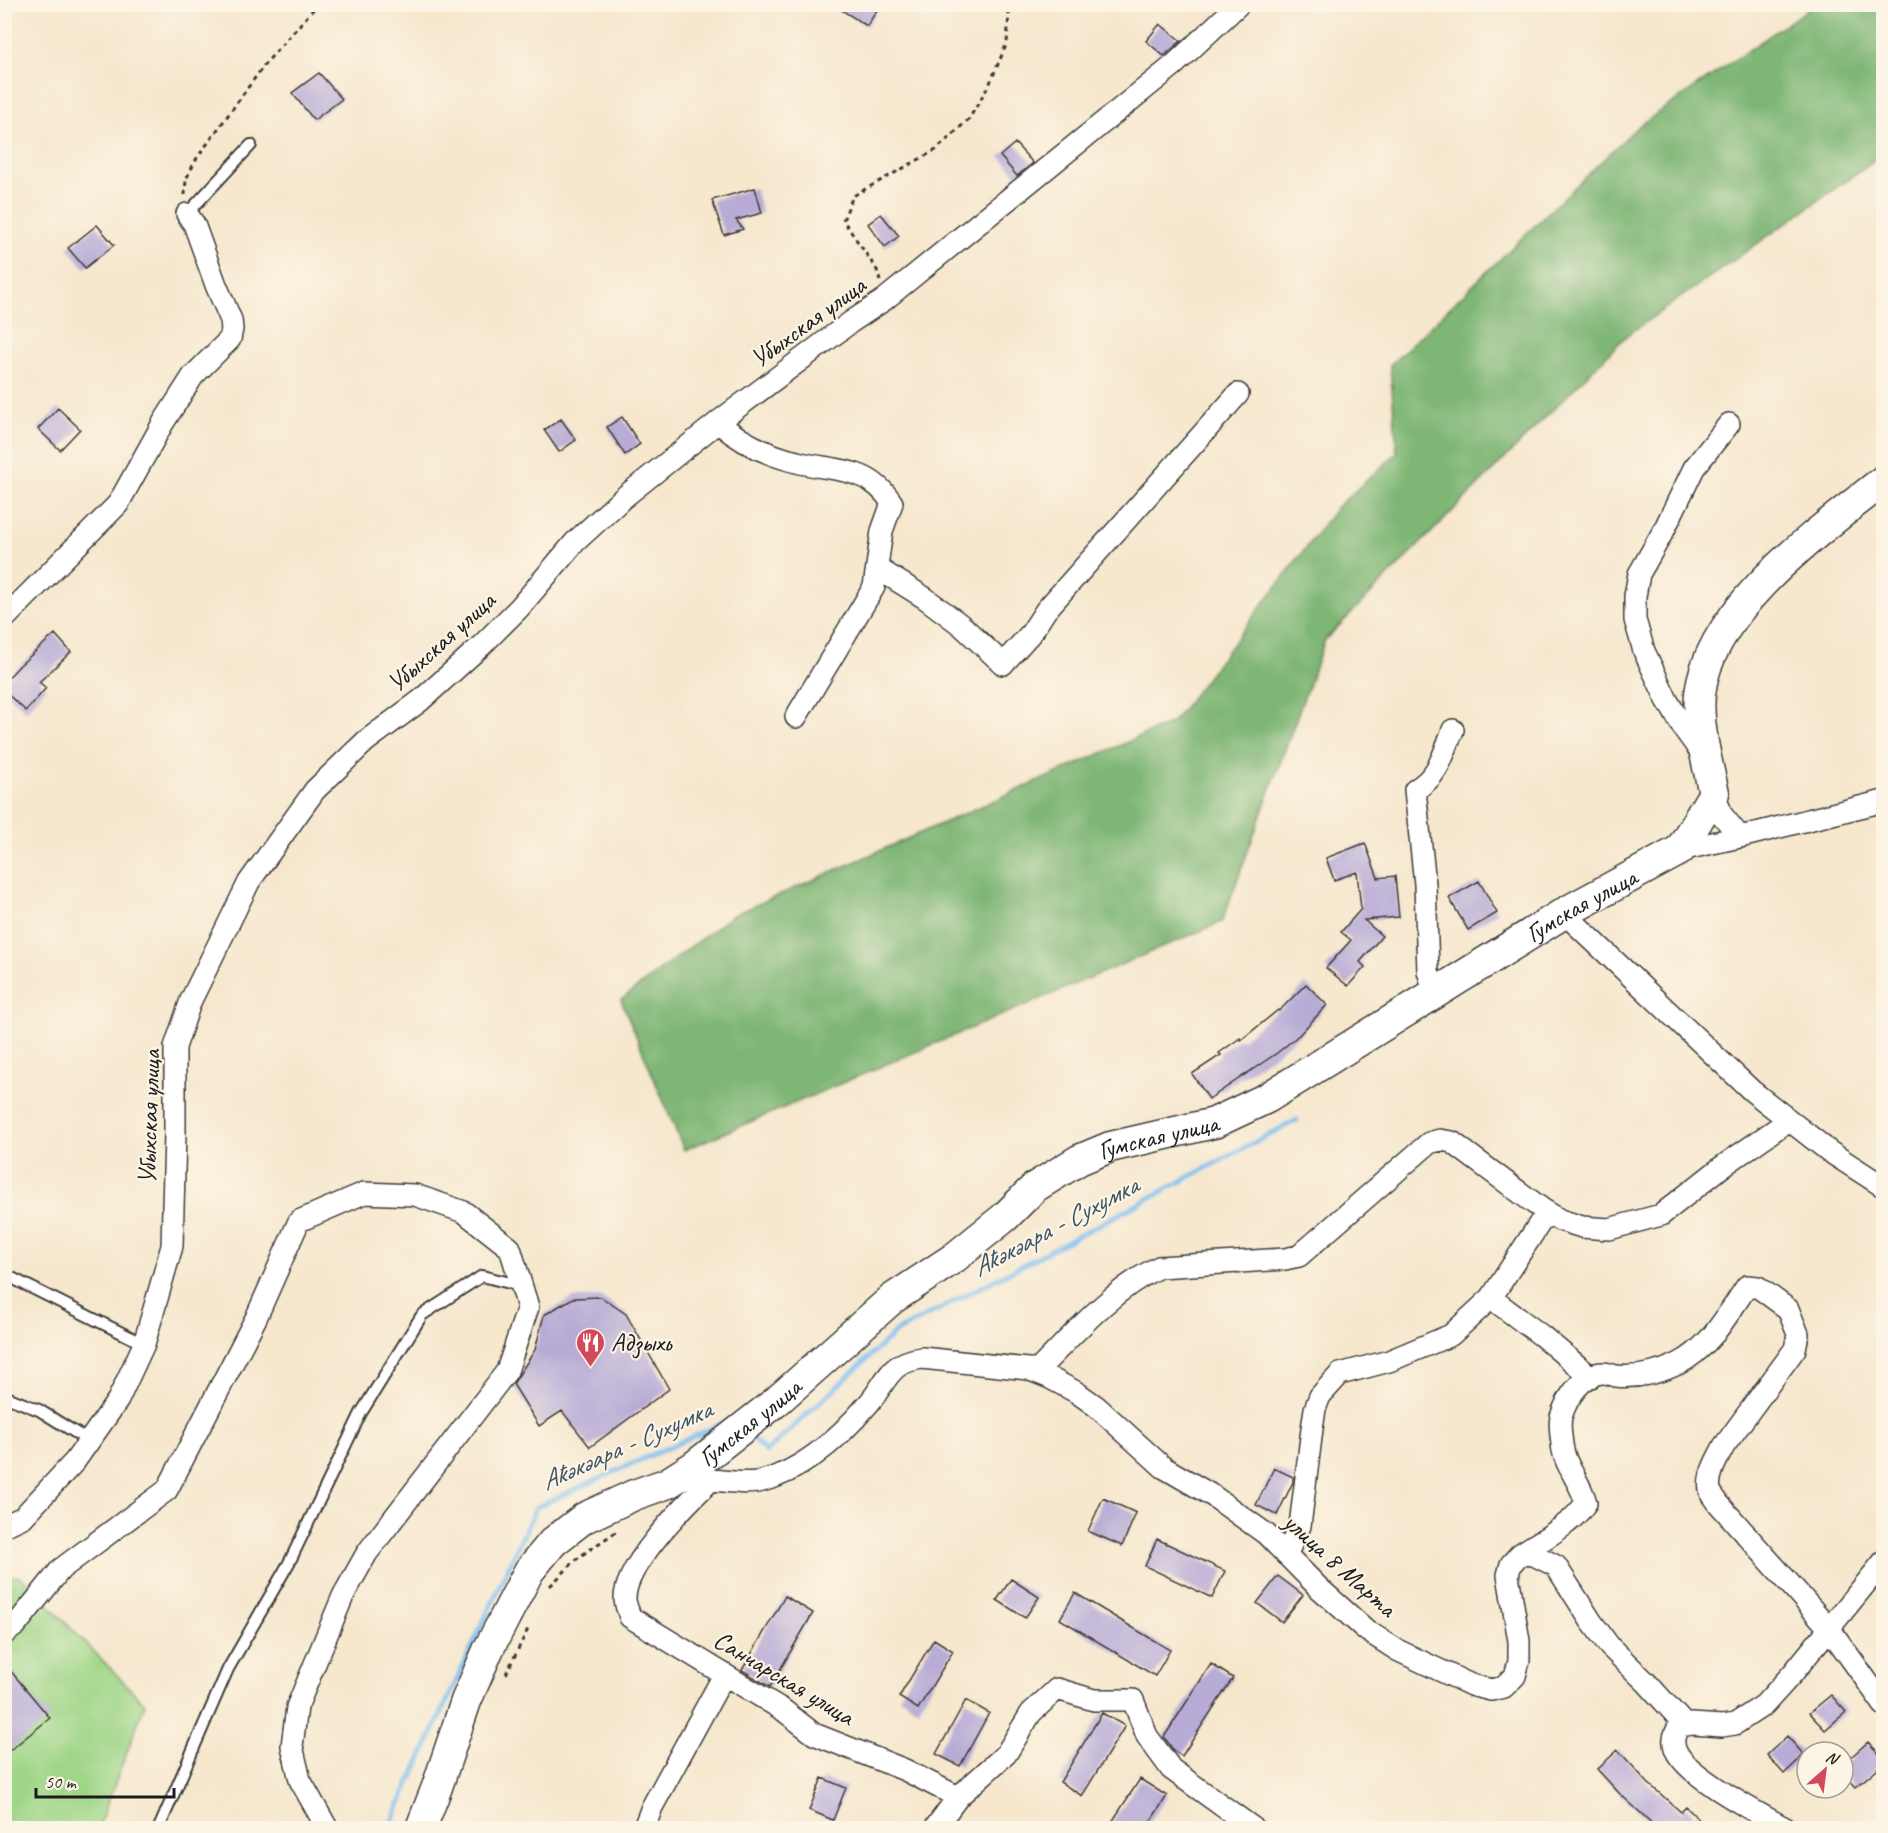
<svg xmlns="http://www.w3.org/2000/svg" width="1888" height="1833" viewBox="0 0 1888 1833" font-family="Caveat,sans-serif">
<rect width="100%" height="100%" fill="#fcf5e5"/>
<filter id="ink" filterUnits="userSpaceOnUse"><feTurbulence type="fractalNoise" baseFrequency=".0167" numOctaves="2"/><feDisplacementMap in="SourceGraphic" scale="12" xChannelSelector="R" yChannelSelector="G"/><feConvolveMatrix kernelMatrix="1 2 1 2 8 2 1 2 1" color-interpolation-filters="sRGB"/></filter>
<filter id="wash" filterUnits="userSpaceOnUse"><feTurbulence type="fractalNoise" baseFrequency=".008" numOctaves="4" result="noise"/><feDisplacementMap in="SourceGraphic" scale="24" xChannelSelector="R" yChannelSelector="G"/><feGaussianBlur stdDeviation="1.35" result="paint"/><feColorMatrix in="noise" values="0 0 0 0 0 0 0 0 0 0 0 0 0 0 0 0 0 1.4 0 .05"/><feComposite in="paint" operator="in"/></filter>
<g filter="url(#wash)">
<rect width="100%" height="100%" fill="#f6e7cd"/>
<!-- green -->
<path fill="#9ed587" stroke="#5d7852" stroke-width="1.5" d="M5 1576 21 1577 145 1704 98 1828H5Z"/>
<!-- forest -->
<path fill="#7eb674" stroke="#4d6948" stroke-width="1.5" d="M1814 5H1883V155L1626 336 1325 640 1222 922 684 1150 621 1000 731 916 1173 722 1337 507 1397 453 1390 365 1636 128Z"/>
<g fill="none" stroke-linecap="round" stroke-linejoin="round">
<!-- stream -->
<path stroke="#7abdf0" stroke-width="5" d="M750 1436 766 1452 896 1332 1297 1120
M389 1828 536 1507 732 1419"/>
</g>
<g id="blocks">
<!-- building -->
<path fill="#b8acd6" d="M832 4H881L867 26Z
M1160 24 1181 41 1164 56 1146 41Z
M319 73 342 99 314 120 292 93Z
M1015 143 1033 163 1017 176 1000 156Z
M755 188 762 213 736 220 743 229 724 235 712 200Z
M881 214 899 236 885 247 868 224Z
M97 225 114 245 85 268 68 248Z
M58 408 80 429 60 450 38 429Z
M622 417 640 444 625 455 607 427Z
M561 419 576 440 559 452 544 430Z
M55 634 71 652 39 682 46 688 26 711 4 691V682L20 665Z
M1365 843 1378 878 1395 876 1399 917 1364 920 1382 936 1360 962 1365 967 1348 986 1326 968 1351 940 1341 932 1361 909 1357 872 1334 880 1326 858Z
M1479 881 1497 913 1468 930 1449 898Z
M1306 984 1327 1005 1299 1035 1277 1053 1209 1099 1192 1074 1221 1055 1219 1053 1240 1038 1241 1040 1278 1010 1279 1011Z
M601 1297 626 1314 669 1389 590 1447 562 1411 539 1426 513 1384 535 1350 544 1315 573 1298Z
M1274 1468 1293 1477V1482L1277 1515 1256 1505Z
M1103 1498 1136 1513 1122 1546 1088 1531Z
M1157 1539 1225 1571 1212 1598 1145 1566Z
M1278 1576 1303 1595 1282 1622 1257 1603Z
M1011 1579 1039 1597 1025 1618 997 1600Z
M1075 1593 1170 1650 1155 1676 1060 1619Z
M785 1596 813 1613 770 1687 742 1670Z
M934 1639 953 1651 918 1709 899 1697Z
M4 1663 50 1718 4 1755Z
M1211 1664 1233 1678 1182 1756 1174 1751 1164 1737Z
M1831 1695 1846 1712 1825 1730 1809 1713Z
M966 1700 989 1713 960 1766 936 1754Z
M1102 1713 1125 1726 1082 1796 1060 1782Z
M1787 1736 1804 1755 1784 1774 1767 1755Z
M1868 1742 1884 1759V1763L1856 1787 1843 1773V1764Z
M1618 1750 1648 1783 1681 1812 1686 1807 1708 1828H1657L1619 1793 1597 1769Z
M822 1778 846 1788 833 1820 809 1810Z
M1140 1779 1167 1796 1146 1828H1108Z"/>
</g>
</g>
<g filter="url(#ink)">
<use href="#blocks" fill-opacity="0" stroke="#3d3a37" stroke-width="1.5"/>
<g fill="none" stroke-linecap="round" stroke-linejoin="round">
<defs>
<path id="lane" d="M187 214 251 145
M4 1274 144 1344
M4 1396 39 1410 89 1441
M159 1828 228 1669 290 1561 361 1413 422 1315 482 1276 522 1286"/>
<path id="street" d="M718 422C740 442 768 455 797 462 834 472 868 465 892 503L882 531 874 587 796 717
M877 568 925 598 961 625 1003 664 1031 633 1046 610 1238 394
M4 619 118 504 163 423 193 376 230 339 232 329 231 320 216 285 194 224 187 214
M1703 755 1684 729 1667 700 1644 651 1635 620V596L1639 574 1664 530 1694 468 1729 424
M1714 793 1722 815 1740 837
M1680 850 1740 837 1884 801
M1564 913 1752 1091 1830 1152 1884 1187
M1435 994 1428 971 1425 884 1415 790C1439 776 1443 755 1453 730
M1491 1298 1542 1336 1591 1377
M1036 1372C1073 1335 1111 1290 1159 1267L1285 1259 1299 1256 1429 1143 1440 1140 1452 1142 1542 1209 1560 1220 1582 1227 1609 1229 1661 1215 1723 1166 1789 1120
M4 1526 23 1517 75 1461 118 1400 144 1344 172 1246 175 1134V1047L191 1000 249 882 315 790 366 741 420 701 481 646 519 608 575 542 623 498 718 422 851 322 884 300 1174 65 1239 4
M1520 1554C1543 1539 1570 1526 1586 1503 1581 1482 1564 1466 1562 1444 1561 1436 1559 1425 1561 1417 1566 1400 1582 1373 1603 1373 1607 1373 1612 1375 1616 1376 1637 1378 1659 1373 1678 1364 1709 1349 1728 1314 1747 1286L1758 1287 1788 1309 1798 1334 1795 1349 1724 1446C1718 1458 1707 1475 1710 1490 1711 1494 1716 1499 1718 1503L1829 1628 1884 1705
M1286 1555 1300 1526 1312 1429 1315 1409 1320 1396 1340 1374 1389 1361 1451 1335 1491 1298 1547 1212
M4 1634 16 1625 61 1569 167 1490 256 1318 299 1221 364 1193 415 1195 464 1212 510 1248 528 1307 507 1371 367 1553 343 1596 297 1707 292 1746 300 1780 327 1828
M958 1797 905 1770 814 1734 783 1710 630 1617C629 1612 625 1605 625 1599 624 1565 687 1503 711 1480 727 1481 747 1485 762 1481 805 1470 841 1436 869 1403 889 1379 888 1363 922 1358L1028 1369 1048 1377 1076 1392 1096 1406 1163 1467 1213 1496 1266 1534 1319 1588 1366 1630 1397 1650 1471 1685 1491 1690 1504 1687 1515 1676 1519 1661V1641L1508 1575 1511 1564 1520 1554 1534 1555 1556 1566 1591 1621 1610 1647 1647 1683 1685 1725
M644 1828 652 1807 724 1675
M935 1828 958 1797 1006 1754 1031 1713 1057 1689 1094 1700H1133L1147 1736 1171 1769 1253 1828
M1785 1828C1760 1814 1683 1775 1675 1748 1672 1739 1675 1734 1679 1726L1692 1724 1722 1726 1735 1724 1764 1705 1793 1673 1884 1561"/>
<g id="secondary">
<path id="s1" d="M421 1828 437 1787 466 1701 489 1648 529 1571 553 1542 584 1518 634 1495 668 1483 693 1467 777 1401 892 1299 954 1258 1005 1217 1035 1187 1079 1160 1110 1147 1214 1123 1267 1098 1564 913 1680 850 1714 793C1707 763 1697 724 1700 694 1709 608 1821 530 1884 480"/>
</g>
</defs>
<!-- lane casing -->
<use href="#lane" stroke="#3d3a37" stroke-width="14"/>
<!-- street casing -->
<use href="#street" stroke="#3d3a37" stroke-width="24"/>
<!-- secondary casing -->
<use href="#secondary" stroke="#3d3a37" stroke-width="33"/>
<!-- path -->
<path stroke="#3d3a37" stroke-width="3" stroke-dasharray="4.5 4.5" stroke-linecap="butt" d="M185 195 186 179 197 158 265 64 318 4
M880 281 877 270 843 220 853 196 936 150 969 119 990 83 1007 43 1009 13 1007 4
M550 1586 579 1557 617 1531
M506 1674 528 1629"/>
<!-- lane -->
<use href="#lane" stroke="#fff" stroke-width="10"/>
<!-- street -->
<use href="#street" stroke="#fff" stroke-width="21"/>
<!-- secondary -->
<use href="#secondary" stroke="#fff" stroke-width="30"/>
</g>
</g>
<!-- icons -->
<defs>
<symbol id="restaurant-pin" viewBox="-11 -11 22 30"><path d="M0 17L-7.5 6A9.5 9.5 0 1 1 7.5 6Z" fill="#d1495b" stroke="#fcf5e5"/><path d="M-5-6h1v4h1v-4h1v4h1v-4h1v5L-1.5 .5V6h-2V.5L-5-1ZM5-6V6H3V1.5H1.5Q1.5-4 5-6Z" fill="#fff"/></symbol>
</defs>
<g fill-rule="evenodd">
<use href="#restaurant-pin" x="574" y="1326" width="33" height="45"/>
</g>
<g text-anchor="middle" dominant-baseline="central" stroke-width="4.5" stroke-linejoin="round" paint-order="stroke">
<!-- street labels -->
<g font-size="26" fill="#1c1c1c" stroke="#fcf5e5">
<text transform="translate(808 322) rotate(-36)">Убыхская улица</text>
<text transform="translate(441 642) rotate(-42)">Убыхская улица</text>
<text stroke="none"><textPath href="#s1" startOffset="1539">Гумская улица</textPath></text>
<text transform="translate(149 1117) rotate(-88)">Убыхская улица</text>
<text stroke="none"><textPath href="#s1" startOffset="1054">Гумская улица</textPath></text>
<text stroke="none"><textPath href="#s1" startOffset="549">Гумская улица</textPath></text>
<text transform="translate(1340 1565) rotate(42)">улица 8 Марта</text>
<text transform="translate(784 1678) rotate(31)">Санчарская улица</text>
</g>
<!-- poi labels -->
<g font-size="26" fill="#1c1c1c" stroke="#fcf5e5" text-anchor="start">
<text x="611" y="1342">Адзыхь</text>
</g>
<!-- water labels -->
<g font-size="27" font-style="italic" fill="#3d5466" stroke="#fcf5e5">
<text transform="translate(1055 1226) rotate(-28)">Аҟәкәара - Сухумка</text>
<text transform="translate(626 1445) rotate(-24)">Аҟәкәара - Сухумка</text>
</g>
</g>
<!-- margin -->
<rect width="1888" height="1833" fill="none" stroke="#fcf5e5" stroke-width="24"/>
<!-- north arrow -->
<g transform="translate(1825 1770) rotate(28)"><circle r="28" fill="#fcf5e5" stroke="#a29e95" stroke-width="1.5"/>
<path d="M0-4.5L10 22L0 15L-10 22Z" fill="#d1495b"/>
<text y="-9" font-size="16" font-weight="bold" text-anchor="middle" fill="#1c1c1c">N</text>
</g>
<!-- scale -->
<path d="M36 1788v9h138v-9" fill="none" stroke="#1c1c1c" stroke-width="3"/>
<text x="45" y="1788" font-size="18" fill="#1c1c1c" stroke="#fcf5e5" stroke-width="4.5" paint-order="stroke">50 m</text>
</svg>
